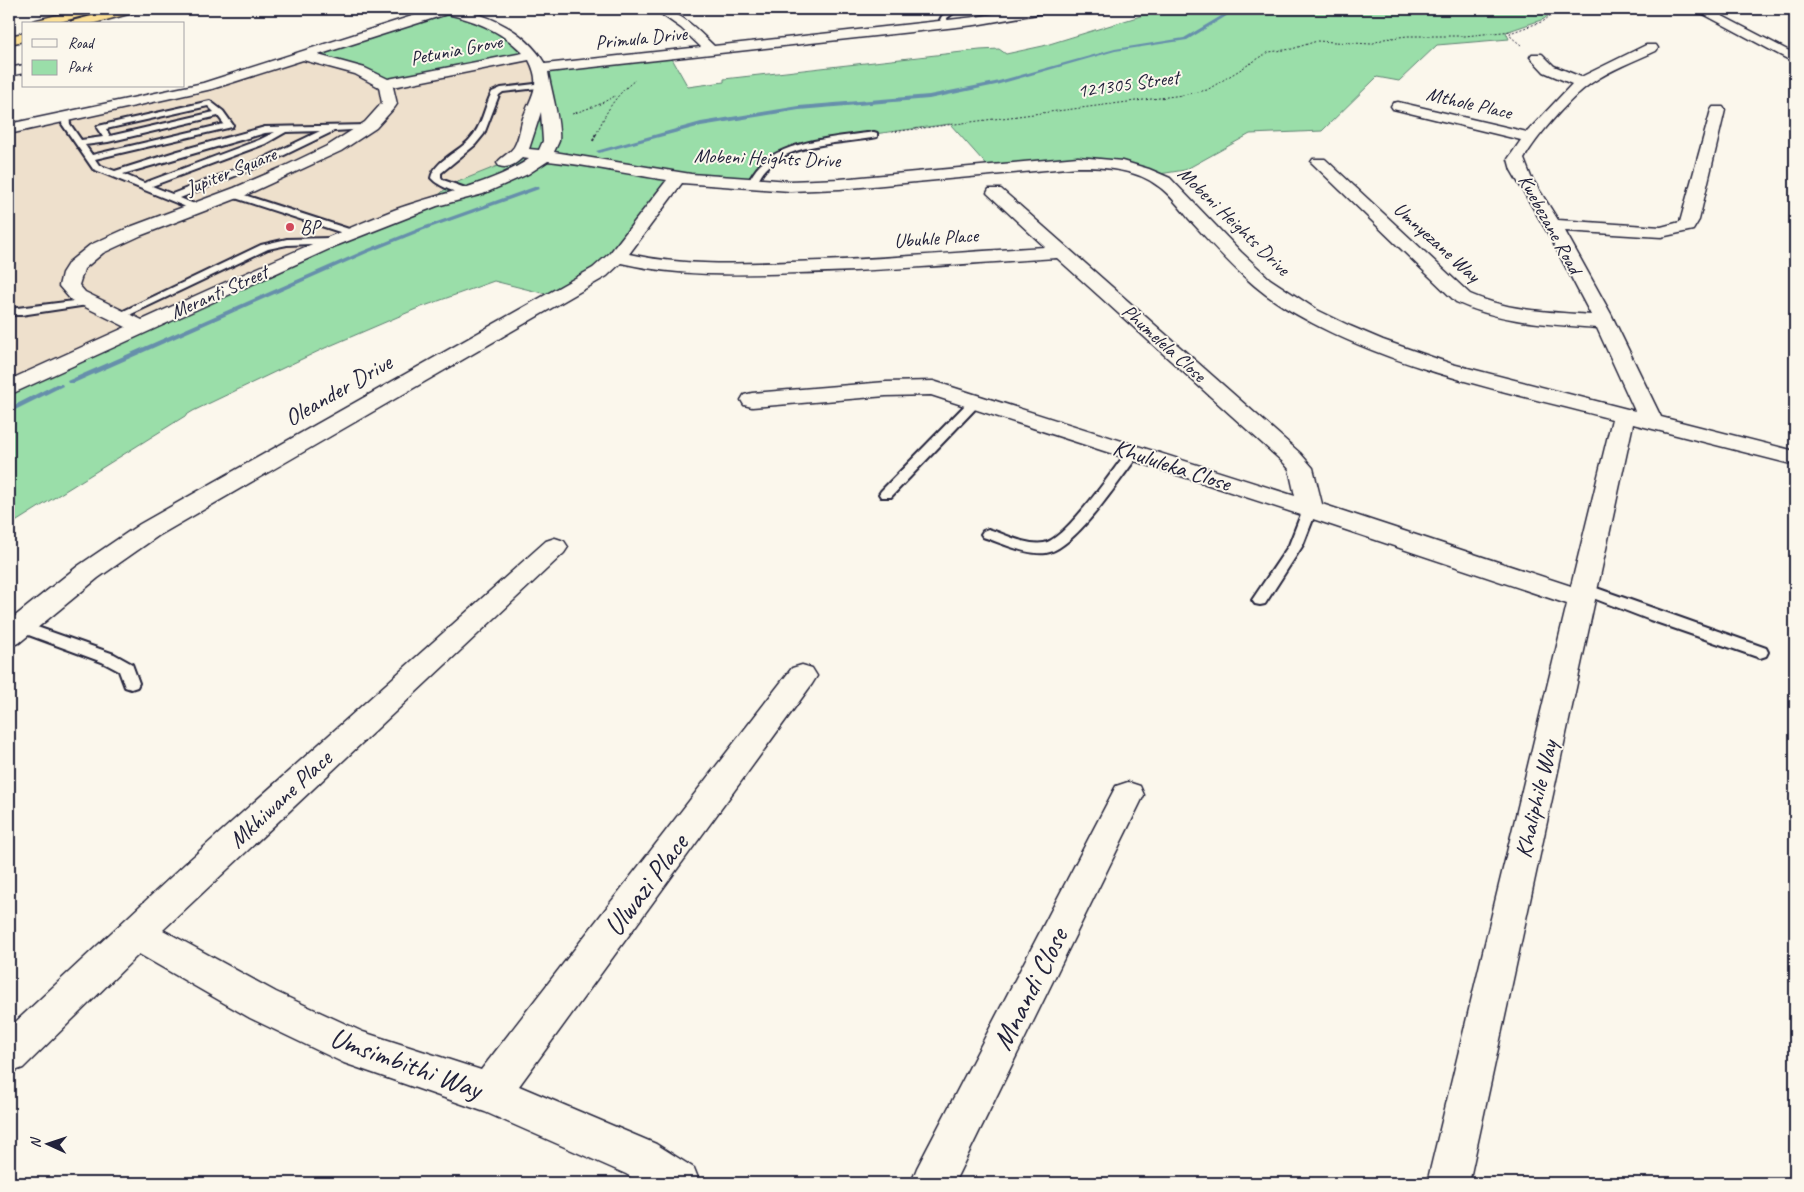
<svg xmlns="http://www.w3.org/2000/svg" width="1804" height="1192" viewBox="0 0 1804 1192" font-family="Caveat,sans-serif">
<rect width="100%" height="100%" fill="#fbf7ec"/>
<filter id="ink" filterUnits="userSpaceOnUse"><feTurbulence type="fractalNoise" baseFrequency=".02" numOctaves="2"/><feDisplacementMap in="SourceGraphic" scale="10" xChannelSelector="R" yChannelSelector="G"/><feConvolveMatrix kernelMatrix="1 2 1 2 8 2 1 2 1" color-interpolation-filters="sRGB"/></filter>
<g filter="url(#ink)">
<!-- built -->
<path fill="#eee0cc" d="M533 55 540 69 522 145 500 165 450 185 432 201 80 353 9 387V129L144 101 305 56Z"/>
<!-- green -->
<path fill="#9adea9" stroke="#5e8072" d="M1163 9H1556L1544 19 1506 32 1509 39 1437 45 1399 81 1377 77 1322 131 1250 134 1185 170 1153 175 1112 164 991 170 950 124 874 134 788 151 774 157 752 184 678 176 617 257 554 296 494 281 416 309 325 348 193 411 9 526V387L80 353 432 201 450 185 500 165 519 153 540 69 670 55 688 87 724 82V79L980 50 999 49 1006 54 1043 46Z
M447 10 474 18 533 55 386 83 305 56Z"/>
<g fill="none" stroke-linecap="round" stroke-linejoin="round">
<!-- stream -->
<path fill="#668fab" fill-rule="evenodd" d="M1233 9H1238L1187 40 1115 51 996 85 929 99 799 110 701 126 599 153 596 151 701 122 799 106 929 95 995 82 1115 49 1184 38Z
M537 186 540 188 539 189 424 230 367 253 74 383H68L67 381 363 251 420 228Z
M56 384H62L63 386 9 413V408Z"/>
<defs>
<path id="service" d="M952 9H959L947 18 948 25H944L940 20 942 16Z
M543 83 547 85 546 87 503 92 499 95 484 134 475 145 441 173V177L443 180 471 190V194C460 195 439 187 431 178 434 161 460 151 470 139 482 126 484 108 492 92L501 88Z
M210 101 223 111 233 125 232 127 95 159 99 165 115 171 178 151 265 127 369 125 373 127 369 129 334 131 270 162 180 198 199 206V210L196 211 93 169 62 124 63 116H69L70 124 81 140 103 137 97 128 98 126ZM208 106 214 112 110 136 106 129ZM218 116 224 124 92 155 85 145 108 142ZM320 131 264 158 172 194 152 186 265 144 286 132ZM275 132 259 140 144 183 123 174 265 133Z
M874 132 877 133V137C843 144 791 142 766 169 761 174 759 180 755 186L752 187 747 184C751 177 755 170 760 165 785 140 841 137 874 132Z
M232 191 355 231 357 233 355 235H349L229 196 227 194Z
M332 238 336 239V243L287 245 268 249 123 318 119 319 113 316 261 245 287 239Z
M90 299 94 300 95 302 94 304 21 315H9V309Z
M975 398 981 402 979 405 891 497H881L879 494 881 491 971 399Z
M1133 449 1138 450 1139 453 1138 456C1120 479 1075 549 1046 553 1026 555 1002 543 983 537L981 534 983 531 988 529C1005 534 1026 546 1044 543 1065 540 1114 469 1128 450Z
M1310 505 1315 506 1317 509 1303 545 1265 604 1260 605 1255 604 1252 600 1289 545 1303 509 1305 506Z
M1585 584 1766 648 1768 652 1766 656 1760 658 1650 620 1580 593 1578 589 1580 585Z
M20 621 114 654 132 664 139 683 137 687 131 689 125 687 119 671 102 662 15 630 12 626 15 622Z"/>
<path id="minor" d="M434 9C475 6 524 27 545 64L701 47 681 28 654 9C680 9 696 29 714 46L975 17 1024 9H1049L1043 13 975 25 548 72C551 90 561 123 559 141 558 144 555 149 554 152L691 174 790 181 840 179 1078 157 1122 161 1149 169 1170 178 1241 252 1270 279 1317 310 1350 326 1383 340 1452 364 1635 411 1597 328C1549 324 1501 323 1456 302L1311 162 1313 159H1325L1470 294C1508 311 1550 312 1591 315L1549 235 1511 170 1508 159 1521 140 1393 109 1391 106 1393 103 1398 102 1527 132 1572 84 1544 72 1530 57 1532 54H1542L1554 66 1581 77 1646 45H1656L1658 48 1656 51C1634 61 1610 70 1590 84 1571 97 1535 138 1524 159L1531 177 1558 220 1661 227 1680 222 1711 110 1713 107H1723L1725 110 1699 220 1693 230 1661 237 1565 231 1611 314 1661 417 1795 451V465L1633 424 1469 1183H1427L1567 604 1301 515 931 395 886 396 752 407 744 405 741 400 744 395 752 393 886 382 933 381 1295 496 1289 469 1284 463 1057 258C971 263 885 271 799 273 739 275 680 277 621 263L607 276 158 536 98 578 19 643 9 646V621L78 566 140 524 593 268 610 253 667 180C627 174 588 165 548 161L528 174 483 194 437 206 338 245 9 395V380L126 327 71 300 59 286 62 273 69 262 90 245 130 227 234 188 283 167 329 145 365 122 382 103 379 87 355 74 303 60 212 89 9 134V124L203 83ZM447 14C475 20 503 32 523 53L388 79 365 68 318 55ZM529 60C542 85 532 94 523 118 520 128 519 139 514 147 509 154 501 157 497 163L499 166C509 169 515 164 522 158L529 159C489 186 439 193 394 210 309 244 226 282 142 320L85 292 79 285 84 269 103 253 142 235 246 195 341 151 376 128 395 107 397 104 393 87ZM541 112 543 141 539 150 529 149ZM1078 167C1104 167 1136 169 1158 186 1170 194 1180 208 1189 219 1210 242 1231 266 1255 286 1275 303 1297 315 1320 327 1411 373 1513 393 1612 419L1571 586 1322 504 1313 468 1300 453 1001 189H989L987 193 1045 247C960 252 876 260 791 262 737 264 682 266 629 254L682 183 790 191 840 189Z
M1694 9H1709L1795 54V63Z
M24 65V73L9 76V68Z
M555 538 564 541 568 547 564 553 163 930 276 992 363 1032 481 1070 792 668 802 665 812 668 817 676 812 684 519 1086 656 1144 694 1168 700 1183H641L626 1174 485 1112 344 1063 250 1018 139 954 23 1068 9 1073V1028L185 864 546 541Z
M1128 782 1140 786 1144 795 954 1183H911L917 1168 1116 786Z"/>
<path id="trunk" d="M81 9H100L98 12 52 24H31L33 21Z
M119 9H138L136 12 91 24H70L72 21Z
M24 33V41L9 44V36Z"/>
</defs>
<!-- service casing -->
<use href="#service" stroke="#22223b" stroke-width="4"/>
<!-- minor casing -->
<use href="#minor" stroke="#22223b" stroke-width="3"/>
<!-- trunk casing -->
<use href="#trunk" stroke="#22223b" stroke-width="3"/>
<!-- path-far1 -->
<path stroke="#22223b" stroke-width="1" stroke-dasharray="2 2" stroke-linecap="butt" d="M1521 45 1511 37 1510 33 1544 21 1558 9
M572 114 598 105 615 96
M892 132 1183 95 1207 90 1269 52 1292 49 1317 41 1371 44 1384 39 1407 36H1465L1512 31
M596 135C607 110 614 97 635 80"/>
<!-- path -->
<path stroke="#22223b" stroke-width="2" stroke-dasharray="2.5 2.5" stroke-linecap="butt" d="M593 141 596 133"/>
<!-- service -->
<use href="#service" fill="#fbf7ec" fill-rule="evenodd"/>
<!-- minor -->
<use href="#minor" fill="#fbf7ec" fill-rule="evenodd"/>
<!-- trunk -->
<use href="#trunk" fill="#fbdf96" fill-rule="evenodd"/>
</g>
</g>
<!-- markers -->
<circle fill="#d1495b" stroke="#fbf7ec" stroke-width="2" cx="290" cy="227" r="5"/>
<g text-anchor="middle" dominant-baseline="central" stroke-width="4" stroke-linejoin="round" paint-order="stroke">
<!-- far-street labels -->
<g font-size="20" fill="#22223b" stroke="#fbf7ec">
<text transform="translate(641 38) rotate(-6)">Primula Drive</text>
<text transform="translate(456 50) rotate(-11)">Petunia Grove</text>
<text transform="translate(1128 84) rotate(-8)">121305 Street</text>
<text transform="translate(1469 103) rotate(13)">Mthole Place</text>
<text transform="translate(767 158) rotate(2)">Mobeni Heights Drive</text>
<text transform="translate(231 171) rotate(-22)">Jupiter Square</text>
<text transform="translate(1234 221) rotate(44)">Mobeni Heights Drive</text>
<text transform="translate(1550 224) rotate(61)">Kwebezane Road</text>
<text transform="translate(936 238) rotate(-4)">Ubuhle Place</text>
<text transform="translate(1437 242) rotate(42)">Umnyezane Way</text>
<text transform="translate(219 292) rotate(-24)">Meranti Street</text>
<text transform="translate(1164 343) rotate(42)">Phumelela Close</text>
</g>
<!-- far-poi labels -->
<g font-size="20" fill="#22223b" stroke="#fbf7ec" text-anchor="start">
<text x="300" y="227">BP</text>
</g>
<!-- street labels -->
<g font-size="24" fill="#22223b" stroke="#fbf7ec">
<text transform="translate(338 390) rotate(-30)">Oleander Drive</text>
<text transform="translate(1172 465) rotate(18)">Khululeka Close</text>
<text transform="translate(280 799) rotate(-43)">Mkhiwane Place</text>
<text transform="translate(1536 799) rotate(-77)">Khaliphile Way</text>
</g>
<!-- near-street labels -->
<g font-size="29" fill="#22223b" stroke="#fbf7ec">
<text transform="translate(646 885) rotate(-53)">Ulwazi Place</text>
<text transform="translate(1030 989) rotate(-63)">Mnandi Close</text>
<text transform="translate(406 1063) rotate(20)">Umsimbithi Way</text>
</g>
</g>
<!-- margin -->
<rect width="1804" height="1192" fill="none" stroke="#fbf7ec" stroke-width="30"/>
<rect x="15" y="15" width="1774" height="1162" fill="none" stroke="#22223b" stroke-width="2" filter="url(#ink)"/>
<!-- legend -->
<rect x="22" y="22" width="162" height="65" fill="#fbf7ec" stroke="#a4a2a5"/>
<rect x="32" y="39" width="25" height="8" fill="#fbf7ec" stroke="#a4a2a5"/>
<text x="68" y="48" font-size="15" fill="#22223b">Road</text>
<rect x="32" y="60" width="25" height="15" fill="#9adea9" stroke="#a4a2a5"/>
<text x="68" y="72" font-size="15" fill="#22223b">Park</text>
<!-- north arrow -->
<g transform="translate(48 1144) rotate(273)" stroke="#fbf7ec" stroke-width="4" paint-order="stroke">
<path d="M0-4L9 19L0 12L-9 19Z" fill="#22223b"/>
<text y="-8" font-size="14" font-weight="bold" text-anchor="middle" fill="#22223b">N</text>
</g>
</svg>
